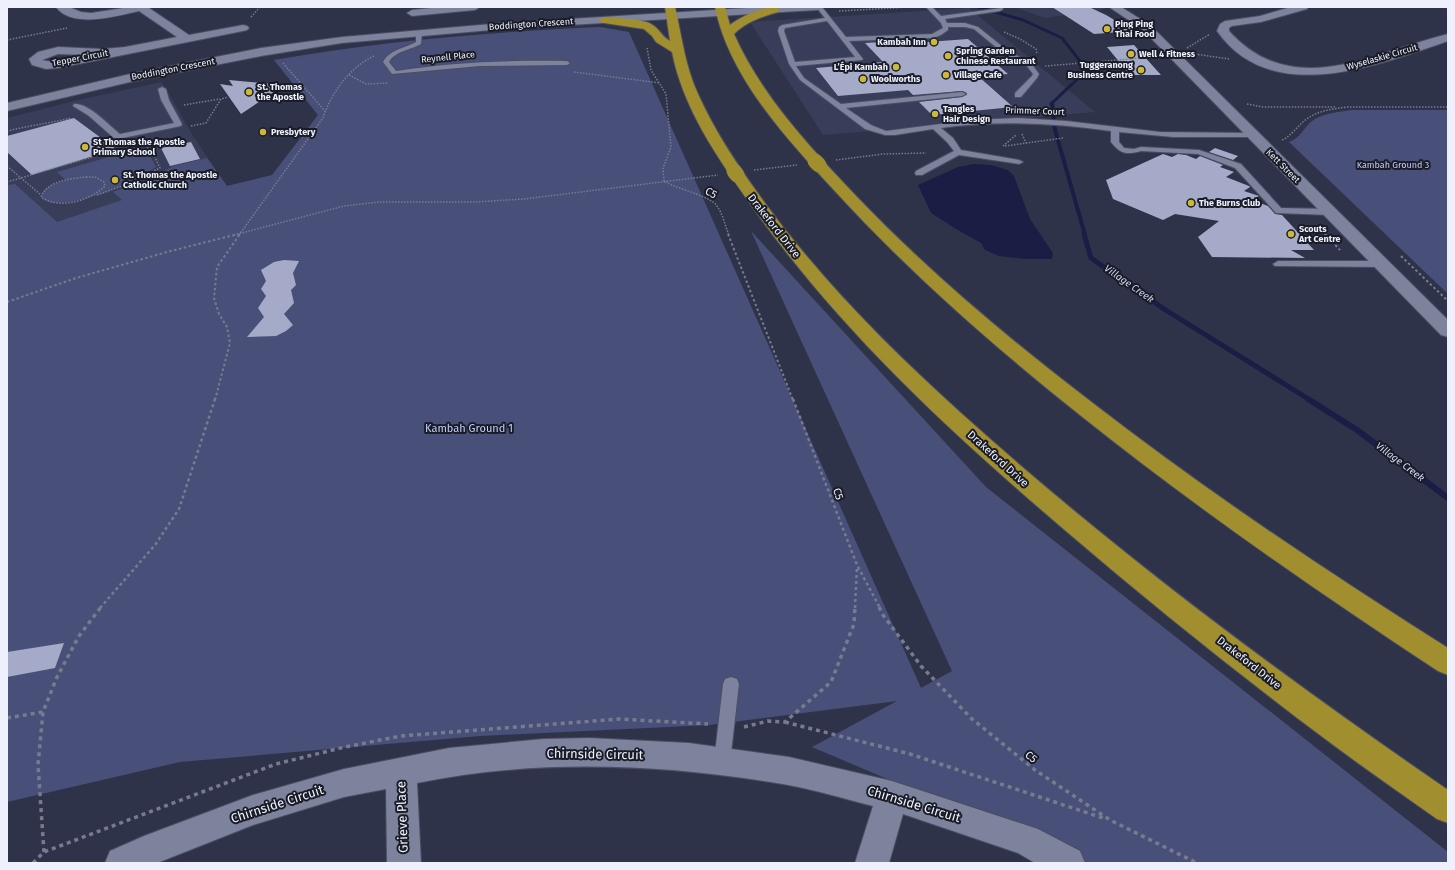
<svg xmlns="http://www.w3.org/2000/svg" width="1455" height="870" viewBox="0 0 1455 870" font-family="'Fira Sans',sans-serif">
<rect width="100%" height="100%" fill="#2f334a"/>
<!-- built -->
<path fill="#383d59" d="M1014 7H1102L1106 9 1045 18Z
M969 8 1095 112 823 135 750 22Z
M162 82 193 136 227 186 272 175 7 287V118L78 100Z"/>
<!-- green -->
<path fill="#485079" d="M600 27 629 32 921 688 952 671 751 231 986 487 1448 852V863H1085L812 747 897 701 709 725 480 736 180 762 7 802V185L15 184 57 222 122 200 113 192 152 178 173 166 207 158 227 186 272 175 318 115 274 60C380 41 492 32 600 27Z
M1352 110H1448V294L1289 142C1301 138 1303 128 1312 121 1323 113 1339 112 1352 110Z
M139 151 148 152 156 167 146 173 143 178C124 185 56 216 41 197 43 186 57 183 66 180L57 172 119 154Z"/>
<!-- water -->
<path fill="#1a1e45" d="M974 164 991 165 1008 170 1014 176 1030 219 1053 253 1052 259H1025L999 256 985 250 981 243 956 229 931 213 918 185 958 167Z"/>
<g fill="none" stroke-linecap="round" stroke-linejoin="round">
<!-- stream-far3 -->
<path stroke="#1a1e45" stroke-width="3" d="M978 7 1023 20 1062 38 1087 70 1051 104"/>
<!-- stream-far2 -->
<path stroke="#1a1e45" stroke-width="4" d="M1052 103 1055 130 1085 235"/>
<!-- stream-far1 -->
<path stroke="#1a1e45" stroke-width="5" d="M1084 234 1091 258 1164 309 1310 400"/>
<!-- stream -->
<path stroke="#1a1e45" stroke-width="6" d="M1308 399 1357 430 1448 498"/>
</g>
<!-- building -->
<path fill="#a4aac7" d="M1052 7H1089L1106 15 1133 31 1094 34Z
M968 39 1008 74 978 76 1013 107 932 115 919 102 962 97 967 93 962 91 913 95 908 90 838 96 816 68 883 62 865 43 898 41 901 44Z
M1134 45 1161 75H1130L1107 47Z
M229 80 284 85 241 114 220 84 233 86Z
M74 118 116 149 32 175 7 152V136Z
M191 142 200 159 170 166 161 148Z
M1215 148 1238 156 1233 160 1209 152Z
M1163 154 1172 157 1178 154 1186 155 1196 159 1200 156 1223 165 1220 167 1234 172 1226 177 1249 186 1250 187 1244 191 1259 196 1252 200 1268 206 1275 214 1282 215 1314 250H1291L1305 258 1212 257 1198 237 1219 221 1175 214 1163 220 1113 199 1106 180Z
M284 260 299 261 293 273 296 285 291 290 294 303 284 314 293 325 286 331 276 336 247 337 264 317 258 308 266 296 261 289 266 281 261 270 274 262Z
M64 643 55 668 7 677V652Z"/>
<g fill="none" stroke-linecap="round" stroke-linejoin="round">
<defs>
<path id="lane" d="M816 7H822L846 37 932 34 943 28 941 23 926 7H932L941 16 1002 8 1003 9 1000 11 945 19 947 23H965L978 27 1008 51 1031 63 1039 74 1037 78 1021 97H1015V93L1032 76 1033 74 1027 66 1003 53 974 29 965 27H948V30L941 35 933 38 849 41 863 59 862 60 796 66 804 78 841 104 962 92 966 94 962 96 846 108 871 125 886 131 971 120 1018 118 1066 121 1160 132 1253 133 1257 135 1256 137H1173L1119 132V142L1124 148 1134 149 1141 147 1199 150 1241 164 1281 208 1329 209 1333 212 1329 215 1276 213 1235 168 1198 154 1141 151C1127 155 1120 154 1111 142V131C1054 123 998 120 941 128L953 138 961 150 1019 160 1023 162 1019 164 959 155 922 175H916L915 173 916 171 954 151 947 142 933 129 895 135H885L865 129 800 80 789 64 778 31 779 27 782 25 825 18ZM827 21 855 57 795 62 784 31 785 28Z
M419 31 422 33 421 44C411 50 395 51 389 62L396 71C453 62 509 60 567 61L570 63 567 65 480 66 392 74 383 62C390 49 404 49 416 42V33Z
M162 87 166 89 169 100 182 124 181 126 118 139H115L89 116 73 106 74 104C88 102 110 126 120 134L174 123 161 100 158 89Z
M1278 261H1381L1386 264 1381 267 1275 266 1273 264Z
M731 677 737 679 739 684 730 762 728 767 722 770 716 767 714 762 723 684 725 679Z"/>
<path id="street" d="M56 7H69L81 12 91 13 130 7H149V8L189 35 243 25 247 26 249 28 247 30 243 31 58 68 46 69 32 65 29 59 38 52 58 47 103 49 125 47 177 37 139 11C117 16 72 29 56 7ZM58 54 85 55C72 58 55 64 42 60Z
M441 7H480L475 10 412 16 407 13 412 10Z
M1109 7H1121L1150 25 1448 320V337L1441 335 1142 29Z
M1291 7H1308L1307 9 1261 22 1232 26 1229 28V31C1293 102 1374 52 1448 34V41C1378 65 1271 108 1217 31L1220 24 1225 21 1260 16Z
M589 738 689 743 789 757 892 781 1038 829 1080 851 1085 863H1035L1018 853 903 814 889 863H855L873 806C845 799 816 790 788 785 666 764 539 758 417 783L421 863H387L386 789 344 797 253 825 157 863H105L110 851 144 836 253 795 344 769 449 748 543 739Z"/>
<path id="secondary" d="M763 7H822L817 10 503 29 342 43 261 56 130 82 7 111V103L130 74 261 48 342 37 503 23Z"/>
<path id="highway" d="M665 7H675C682 37 685 66 698 94 715 132 738 166 762 199 820 279 889 348 962 414 1114 551 1279 674 1448 790V823L1437 819C1399 792 1361 766 1324 738 1236 672 1150 603 1066 531 950 432 837 328 749 202 717 157 683 108 672 52L656 42 652 36 644 29 604 23 598 20 604 17C615 18 643 19 651 24 659 28 662 37 670 41Z
M715 7H725L730 25C740 17 765 5 778 8L779 10 778 12C761 17 746 22 734 34 762 97 811 148 857 197 930 273 1010 340 1094 404 1208 492 1327 572 1448 648V675L1438 671C1315 590 1195 507 1080 415 991 344 910 273 833 189 787 139 729 77 715 7Z"/>
</defs>
<!-- lane casing -->
<use href="#lane" stroke="#4b4e60" stroke-width="2"/>
<!-- street casing -->
<use href="#street" stroke="#4b4e60" stroke-width="2"/>
<!-- secondary casing -->
<use href="#secondary" stroke="#4b4e60" stroke-width="2"/>
<!-- highway casing -->
<use href="#highway" stroke="#4b4e60" stroke-width="2"/>
<!-- path-far3 -->
<path stroke="#787b8e" stroke-width="1.5" stroke-dasharray="1.5 1.5" stroke-linecap="butt" d="M839 11 910 7
M251 17 260 7
M1004 32 1020 39 1036 49 1037 54
M7 40 67 28
M647 48 651 70 666 94 671 147 663 168 664 181C676 189 711 196 717 206 723 214 725 226 729 235
M1187 48 1210 34
M1195 54 1229 59
M283 63 325 111
M1045 66 1154 57
M574 72 660 83
M349 75 366 84 388 83
M1247 104 1263 107H1335
M184 105 220 99
M191 126 206 123 221 99 228 97
M7 131C28 126 50 123 71 118
M1022 134 1026 143
M1282 140C1291 136 1296 128 1303 122 1315 111 1331 109 1347 107H1448
M1003 146 1016 135
M1005 146 1063 138
M836 160 883 154 926 153
M7 166 41 195
M754 170 797 165
M86 177H95L104 182 105 186C89 201 60 210 41 197 48 180 70 179 86 177Z
M7 182 116 150
M97 195 147 177 151 172 160 168 152 151 148 148 122 152 120 149
M1316 225 1326 235
M234 235 344 206 379 202H474L524 199 718 175
M239 235 323 118C331 93 350 67 374 56"/>
<!-- path-far2 -->
<path stroke="#787b8e" stroke-width="2" stroke-dasharray="2.5 2.5" stroke-linecap="butt" d="M728 234 793 400
M1325 234 1340 250
M1401 256 1448 301
M7 302 76 278 167 252 238 234
M215 400 230 343 227 327 219 314 214 298 217 267 240 234"/>
<!-- path-far1 -->
<path stroke="#787b8e" stroke-width="2.5" stroke-dasharray="3 3" stroke-linecap="butt" d="M793 399 857 565 880 608
M100 608 155 545 179 509 215 399
M855 608 857 566"/>
<!-- path -->
<path stroke="#787b8e" stroke-width="3.5" stroke-dasharray="4 4" stroke-linecap="butt" d="M879 607 883 615 921 666 972 719 1035 770 1110 820 1197 863
M7 718 43 712
M785 722 910 754 1106 819
M744 727 768 721 785 722 831 682 854 624 855 607
M44 852 38 765 43 712 57 677 79 636 101 607
M33 863 44 852 276 764 345 747 401 736 619 719 708 724"/>
<!-- lane -->
<use href="#lane" fill="#7d829d" fill-rule="evenodd"/>
<!-- street -->
<use href="#street" fill="#7d829d" fill-rule="evenodd"/>
<!-- secondary -->
<use href="#secondary" fill="#7d829d" fill-rule="evenodd"/>
<!-- highway -->
<use href="#highway" fill="#a08e2f" fill-rule="evenodd"/>
<defs>
<path id="highway-bridge" d="M815 161 819 165
M734 171 737 175"/>
</defs>
<!-- highway-bridge casing -->
<use href="#highway-bridge" stroke="#4b4e60" stroke-width="16" stroke-linecap="butt"/>
<!-- highway-bridge -->
<use href="#highway-bridge" stroke="#a08e2f" stroke-width="15"/>
</g>
<!-- markers -->
<g fill="#cfb837" stroke="#191c26" stroke-width="1.5">
<circle cx="1107" cy="29" r="4"/>
<circle cx="934" cy="42" r="4"/>
<circle cx="1131" cy="54" r="4"/>
<circle cx="948" cy="56" r="4"/>
<circle cx="896" cy="67" r="4"/>
<circle cx="1141" cy="70" r="4"/>
<circle cx="946" cy="75" r="4"/>
<circle cx="863" cy="79" r="4"/>
<circle cx="249" cy="92" r="4"/>
<circle cx="935" cy="114" r="4"/>
<circle cx="263" cy="132" r="4"/>
<circle cx="85" cy="147" r="4"/>
<circle cx="115" cy="180" r="4"/>
<circle cx="1191" cy="203" r="4"/>
<circle cx="1291" cy="234" r="4"/>
</g>
<g text-anchor="middle" dominant-baseline="central" stroke-width="4" stroke-linejoin="round" paint-order="stroke">
<!-- far-street labels -->
<g font-size="9" fill="#eef1fd" stroke="#191c26">
<text transform="translate(531 24) rotate(-4)">Boddington Crescent</text>
<text transform="translate(448 57) rotate(-6)">Reynell Place</text>
<text transform="translate(1382 57) rotate(-16)">Wyselaskie Circuit</text>
<text transform="translate(80 58) rotate(-11)">Tepper Circuit</text>
<text transform="translate(173 69) rotate(-11)">Boddington Crescent</text>
<text transform="translate(1035 111) rotate(2)">Primmer Court</text>
<text transform="translate(1283 166) rotate(45)">Kett Street</text>
</g>
<!-- far-poi labels -->
<g font-size="9" font-weight="bold" fill="#eef1fd" stroke="#191c26" text-anchor="start">
<text x="1115" y="24">Ping Ping<tspan x="1115" dy="10">Thai Food</tspan></text>
<text x="926" y="42" text-anchor="end">Kambah Inn</text>
<text x="956" y="51">Spring Garden<tspan x="956" dy="10">Chinese Restaurant</tspan></text>
<text x="1139" y="54">Well 4 Fitness</text>
<text x="1133" y="65" text-anchor="end">Tuggeranong<tspan x="1133" dy="10">Business Centre</tspan></text>
<text x="888" y="67" text-anchor="end">L’Épi Kambah</text>
<text x="954" y="75">Village Cafe</text>
<text x="871" y="79">Woolworths</text>
<text x="257" y="87">St. Thomas<tspan x="257" dy="10">the Apostle</tspan></text>
<text x="943" y="109">Tangles<tspan x="943" dy="10">Hair Design</tspan></text>
<text x="271" y="132">Presbytery</text>
<text x="93" y="142">St Thomas the Apostle<tspan x="93" dy="10">Primary School</tspan></text>
<text x="123" y="175">St. Thomas the Apostle<tspan x="123" dy="10">Catholic Church</tspan></text>
<text x="1199" y="203">The Burns Club</text>
<text x="1299" y="229">Scouts<tspan x="1299" dy="10">Art Centre</tspan></text>
</g>
<!-- far-park labels -->
<g font-size="9" fill="#c4cef9" stroke="#191c26">
<text x="1393" y="165">Kambah Ground 3</text>
</g>
<!-- far-water labels -->
<g font-size="10" font-style="italic" fill="#d0d7f4" stroke="#191c26">
<text transform="translate(1129 284) rotate(35)">Village Creek</text>
<text transform="translate(1400 462) rotate(37)">Village Creek</text>
</g>
<!-- street labels -->
<g font-size="11" fill="#eef1fd" stroke="#191c26">
<text transform="translate(711 193) rotate(29)">C5</text>
<text transform="translate(774 226) rotate(52)">Drakeford Drive</text>
<text transform="translate(998 459) rotate(42)">Drakeford Drive</text>
<text transform="translate(838 494) rotate(69)">C5</text>
<text transform="translate(1249 663) rotate(38)">Drakeford Drive</text>
<text transform="translate(1031 757) rotate(40)">C5</text>
</g>
<!-- park labels -->
<g font-size="11" fill="#c4cef9" stroke="#191c26">
<text x="469" y="428">Kambah Ground 1</text>
</g>
<!-- near-street labels -->
<g font-size="13" fill="#eef1fd" stroke="#191c26">
<text transform="translate(595 754) rotate(1)">Chirnside Circuit</text>
<text transform="translate(277 804) rotate(-18)">Chirnside Circuit</text>
<text transform="translate(914 804) rotate(17)">Chirnside Circuit</text>
<text transform="translate(402 817) rotate(-92)">Grieve Place</text>
</g>
</g>
<!-- border -->
<rect width="1455" height="870" fill="none" stroke="#eef1fd" stroke-width="16"/>
</svg>
